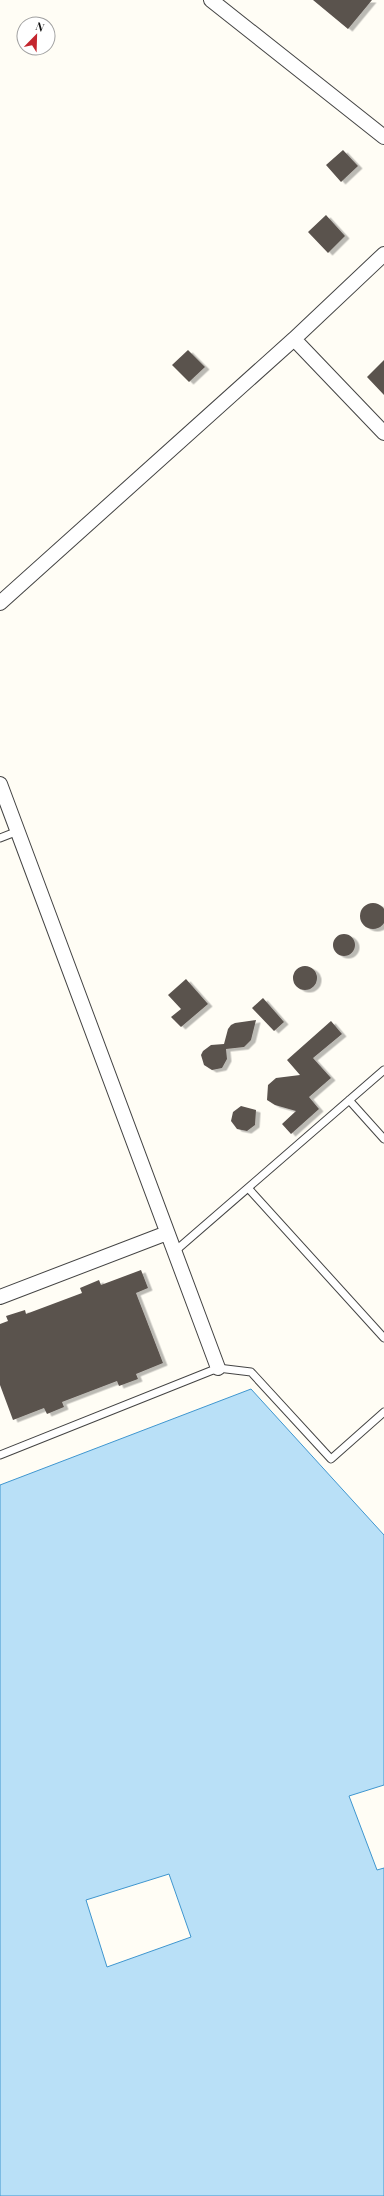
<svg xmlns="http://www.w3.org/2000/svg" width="384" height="2196" viewBox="0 0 384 2196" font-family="'Playfair Display',serif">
<defs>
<filter id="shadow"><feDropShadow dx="4.5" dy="2.5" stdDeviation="0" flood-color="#0004"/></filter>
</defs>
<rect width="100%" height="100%" fill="#fffdf5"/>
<!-- water -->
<path fill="#b9e0f7" stroke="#3f96cf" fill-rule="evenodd" d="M251 1389 384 1535V1785L349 1796 377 1870 384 1868V2196H0V1485ZM169 1874 191 1937 107 1967 86 1900Z"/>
<!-- building -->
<path fill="#5a524d" filter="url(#shadow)" d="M313 0H372L348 29Z
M343 150 358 166 341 182 326 165Z
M326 215 345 236 328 253 308 232Z
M188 350 205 367 189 382 172 365Z
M384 360V395L367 377Z
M360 916a13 13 0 1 1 26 0a13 13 0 1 1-26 0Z
M333 945a11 11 0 1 1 22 0a11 11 0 1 1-22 0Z
M293 978a12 12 0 1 1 24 0a12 12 0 1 1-24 0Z
M186 979 208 1004 181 1027 171 1017 181 1009 168 995Z
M263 998 284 1022 274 1031 252 1008Z
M256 1020 251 1040 244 1047 226 1049 227 1059 222 1068 212 1070 204 1065 201 1055 203 1051 211 1045 224 1044 228 1029 231 1025 235 1023Z
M331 1021 342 1034 313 1058 331 1078 309 1097 319 1109 291 1134 282 1124 296 1111 275 1105 267 1100 268 1085 276 1078 300 1075 287 1060Z
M241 1106 256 1110 255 1125 247 1131 237 1129 231 1121 233 1112Z
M141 1270 148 1288 136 1293 163 1363 136 1374 138 1379 119 1386 117 1381 62 1402 64 1407 47 1414 44 1408 13 1420 0 1385V1324L8 1321 6 1316 25 1310 26 1314 82 1293 80 1288 99 1280 101 1285Z"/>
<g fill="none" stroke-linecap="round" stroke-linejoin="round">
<defs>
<path id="lane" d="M0 838 18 831
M349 1100 384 1139
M248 1188 384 1338
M174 1252 384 1070
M0 1455 218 1368 251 1372 331 1459 384 1412"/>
<path id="street" d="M211 0 384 137
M294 339 384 433
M0 603 294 339 384 254
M0 784 218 1368
M0 1297 167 1233"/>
</defs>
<!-- lane casing -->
<use href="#lane" stroke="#444" stroke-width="9"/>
<!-- street casing -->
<use href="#street" stroke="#444" stroke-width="16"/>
<!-- lane -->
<use href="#lane" stroke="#fff" stroke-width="7"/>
<!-- street -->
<use href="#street" stroke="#fff" stroke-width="14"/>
</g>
<!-- north arrow -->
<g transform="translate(36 36) rotate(23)"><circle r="19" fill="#ffffff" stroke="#a0a0a0"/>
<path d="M0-3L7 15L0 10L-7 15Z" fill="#c4262e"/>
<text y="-6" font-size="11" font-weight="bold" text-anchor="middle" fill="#111111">N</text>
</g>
</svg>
